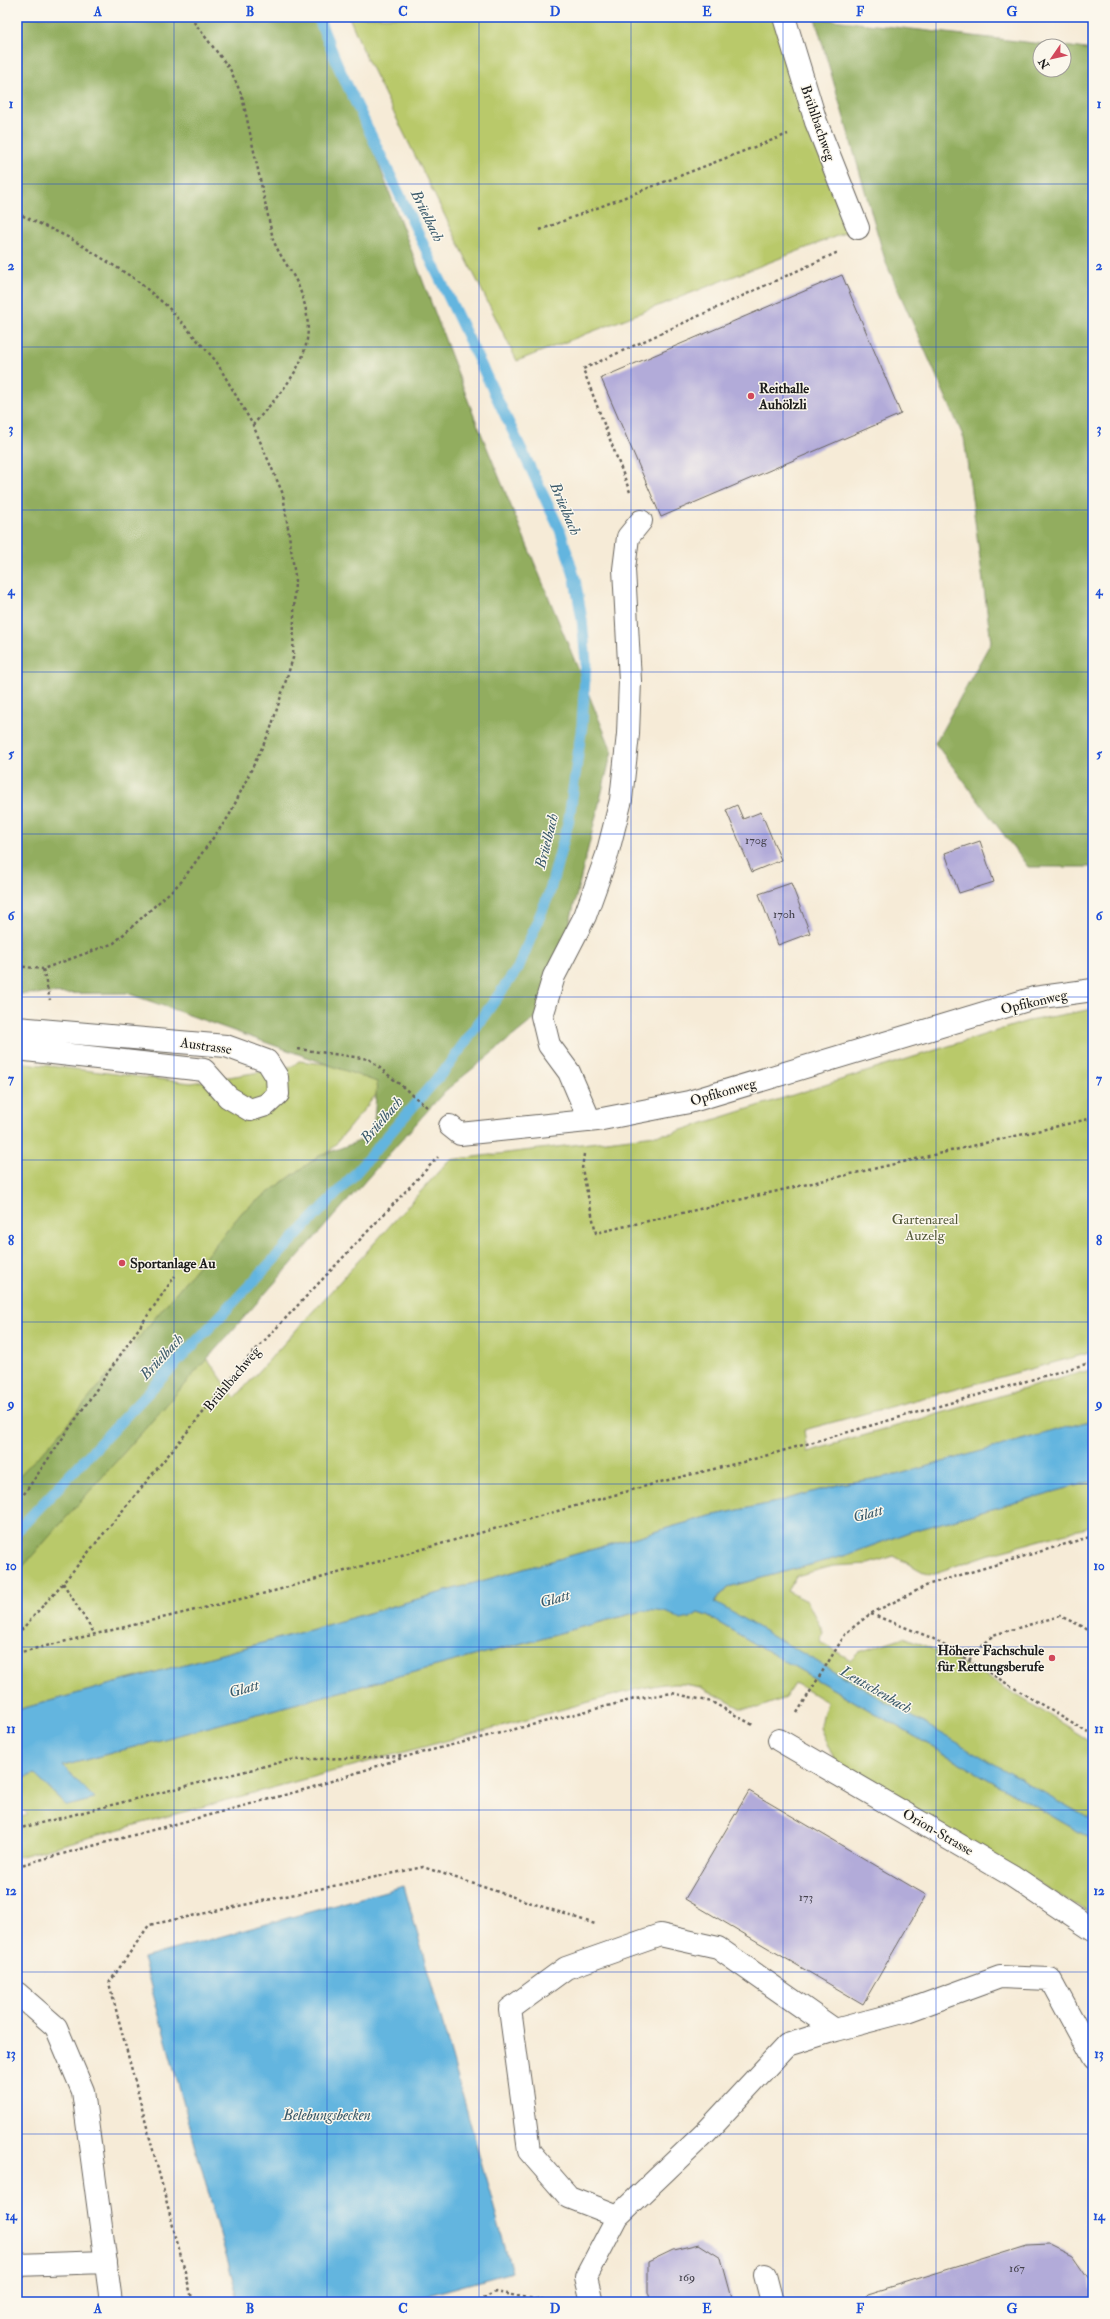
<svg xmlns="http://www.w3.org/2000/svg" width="1110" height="2319" viewBox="0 0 1110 2319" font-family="'IM FELL Double Pica',serif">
<rect width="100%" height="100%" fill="#fbf7ec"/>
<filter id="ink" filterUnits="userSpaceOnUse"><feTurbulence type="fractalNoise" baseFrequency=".025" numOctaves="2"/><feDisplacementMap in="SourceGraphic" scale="8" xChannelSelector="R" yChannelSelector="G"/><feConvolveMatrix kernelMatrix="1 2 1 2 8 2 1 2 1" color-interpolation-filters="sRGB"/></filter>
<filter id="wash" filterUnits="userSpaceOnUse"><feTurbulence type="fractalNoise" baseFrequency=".012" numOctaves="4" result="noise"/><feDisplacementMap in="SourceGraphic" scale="16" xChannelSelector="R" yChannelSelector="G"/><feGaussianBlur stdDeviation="0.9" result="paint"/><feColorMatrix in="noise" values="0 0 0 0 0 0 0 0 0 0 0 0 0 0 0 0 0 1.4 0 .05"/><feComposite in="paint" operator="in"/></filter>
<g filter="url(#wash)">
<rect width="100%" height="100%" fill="#f6ebd7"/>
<!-- green -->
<path fill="#b9c96b" stroke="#6a7244" d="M349 17H773L847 232 517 361 367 59Z
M1093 1009V1352L804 1430 807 1452 1093 1369V1420L896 1475 841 1484 777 1502 710 1516 295 1634 17 1710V1062L191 1083 291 1067 299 1061 344 1066 384 1085 279 1213 177 1315 235 1398 449 1160 672 1133 1028 1021Z
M1093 1481V1526L993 1553 929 1575 894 1556 868 1564 833 1566 796 1576 787 1591 807 1601 823 1632 820 1642 851 1660 859 1652 904 1637C971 1663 1032 1705 1093 1743V1821L714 1603 728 1587 847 1555 909 1532Z
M656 1610 690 1618 698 1613 707 1616 1093 1840V1915L837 1766 820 1728 827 1702 795 1683 785 1698 758 1708H740L701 1687 684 1684H664L641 1688 17 1857V1818L28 1815 17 1804V1781L34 1774 67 1806 94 1799 63 1766 642 1611Z"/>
<!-- forest -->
<path fill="#92ad5f" stroke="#57643e" d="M17 17H323L474 416 612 751 549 1007 445 1091 17 1573V1478L57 1437 243 1211 319 1156 373 1136 377 1082 127 993 17 994Z
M815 18 1060 46H1040V70H1064V46L1093 50V867H1028L935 743 991 642 964 438 886 263Z"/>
<!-- water -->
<path fill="#64b5df" stroke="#40687e" d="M1093 1420V1481L909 1532 847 1555 728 1587 714 1602 1093 1821V1840L707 1616 698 1613 690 1618 681 1620C669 1611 656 1610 642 1611L63 1766 95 1799 67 1806 34 1774 17 1781V1710L295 1634 710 1516 777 1502 841 1484 896 1475Z
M404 1886 512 2272 403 2302H239L143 1958Z"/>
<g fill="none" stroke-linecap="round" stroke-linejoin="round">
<!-- stream -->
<path stroke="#64b5df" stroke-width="11" d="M17 1531 352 1177 448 1066 518 968 549 894 569 819 582 725 586 662 582 620 575 579 560 530 339 68 318 17"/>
</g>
<g id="blocks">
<!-- building -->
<path fill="#b2abd9" d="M842 275 901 414 661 517 601 378Z
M737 805 743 819 761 812 781 860 752 872 726 810Z
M980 841 994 882 959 893 945 853Z
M791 883 810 933 778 945 759 894Z
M749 1791 926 1895 863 2004 685 1899Z
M1093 2227V2245L1088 2229Z
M699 2244 721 2258 733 2302H651L648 2292V2262L673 2250Z
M1049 2244 1073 2256 1089 2279 1092 2302H860L868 2294 1027 2245Z"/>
</g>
</g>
<g filter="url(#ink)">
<use href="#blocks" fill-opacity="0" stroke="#68645d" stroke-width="1"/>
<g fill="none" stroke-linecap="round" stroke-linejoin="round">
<defs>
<path id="minor" d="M784 17 816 122 858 228
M17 1028 226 1046 267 1061 277 1077 278 1094 266 1105 250 1110 228 1097 204 1070 17 1049
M590 1121 569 1072 549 1045 542 1016 554 976 585 916 607 855 621 800 628 734 630 681 624 569 628 537 641 521
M450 1126 460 1134 597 1120 689 1102 1034 998 1093 990
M779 1740 1011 1875 1093 1930
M17 1993 56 2027 83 2091 111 2302
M618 2216 569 2197 529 2151 510 2009 566 1968 660 1935 718 1948 835 2030
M17 2265 106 2262
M765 2275 772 2302
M592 2302 586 2277 618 2216 706 2132 787 2045 835 2030 907 2011 1000 1977 1050 1979 1093 2058"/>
</defs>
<!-- minor casing -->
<use href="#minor" stroke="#68645d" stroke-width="24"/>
<!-- path -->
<path stroke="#68645d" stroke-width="2.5" stroke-dasharray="3 3" stroke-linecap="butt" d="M190 17 230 69 242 96 273 239C279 256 291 269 298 285 325 349 292 379 253 425
M17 213 70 238 135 279 167 306 216 361 253 425 283 494 295 576 293 658 270 731 229 816 181 882 114 943 43 969 50 1000
M540 230 788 134
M630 492 583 369 838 252
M17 966 43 969
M298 1049 369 1059 427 1107
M584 1154 582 1169 596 1233 1093 1118
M17 1504 175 1276
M63 1583 94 1633
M871 1614 932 1638 1093 1736
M17 1635 63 1583 248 1358 438 1157
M17 1653 274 1591 664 1481 747 1461 1093 1362
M969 1660 993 1635 1060 1616 1084 1627 1093 1635
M797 1713 846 1633 870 1614 930 1584 1093 1536
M17 1829 289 1760 403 1756
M17 1866 307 1789 408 1756 635 1699 672 1693 712 1702 753 1725
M193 2302 109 1983 149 1925 423 1867 595 1924
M478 2302 495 2292 551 2302"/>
<!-- minor -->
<use href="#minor" stroke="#fff" stroke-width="22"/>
</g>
</g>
<!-- grid -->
<path fill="none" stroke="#1d4ed8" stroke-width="1" stroke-opacity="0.55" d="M174 17V2302M327 17V2302M479 17V2302M631 17V2302M783 17V2302M936 17V2302M17 184H1093M17 347H1093M17 510H1093M17 672H1093M17 834H1093M17 997H1093M17 1160H1093M17 1322H1093M17 1484H1093M17 1647H1093M17 1810H1093M17 1972H1093M17 2134H1093"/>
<!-- markers -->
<g fill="#d1495b" stroke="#fbf7ec" stroke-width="1.5">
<circle cx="751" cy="396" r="4"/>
<circle cx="122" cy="1263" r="4"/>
<circle cx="1052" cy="1658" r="4"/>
</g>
<g text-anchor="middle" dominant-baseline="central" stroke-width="3" stroke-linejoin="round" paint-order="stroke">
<!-- number labels -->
<g font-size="12" fill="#42404b">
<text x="756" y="840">170g</text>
<text x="784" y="914">170h</text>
<text x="806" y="1897">173</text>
<text x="1017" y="2268">167</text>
<text x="687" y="2277">169</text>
</g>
<!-- street labels -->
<g font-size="14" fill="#1c1c1c" stroke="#fbf7ec">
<text transform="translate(818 123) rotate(71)">Brühlbachweg</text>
<text transform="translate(1034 1002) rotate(-13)">Opfikonweg</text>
<text transform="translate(206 1046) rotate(8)">Austrasse</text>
<text transform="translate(723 1092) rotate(-16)">Opfikonweg</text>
<text transform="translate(232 1379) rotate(-50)">Brühlbachweg</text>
<text transform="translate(938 1832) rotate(30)">Orion-Strasse</text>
</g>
<!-- poi labels -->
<g font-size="14" font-weight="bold" fill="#1c1c1c" stroke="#fbf7ec" text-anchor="start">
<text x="759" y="388">Reithalle<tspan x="759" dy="16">Auhölzli</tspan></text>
<text x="130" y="1263">Sportanlage Au</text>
<text x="1044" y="1650" text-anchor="end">Höhere Fachschule<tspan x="1044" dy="16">für Rettungsberufe</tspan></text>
</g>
<!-- park labels -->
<g font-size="14" fill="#535938" stroke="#fbf7ec">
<text x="925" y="1219">Gartenareal<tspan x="925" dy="16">Auzelg</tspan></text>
</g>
<!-- water labels -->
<g font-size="15" font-style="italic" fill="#39596a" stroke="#fbf7ec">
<text transform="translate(427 216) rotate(64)">Brüelbach</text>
<text transform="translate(565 509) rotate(67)">Brüelbach</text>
<text transform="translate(547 841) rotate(-76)">Brüelbach</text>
<text transform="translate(382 1120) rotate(-49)">Brüelbach</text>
<text transform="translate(162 1357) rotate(-47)">Brüelbach</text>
<text transform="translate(868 1514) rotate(-15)">Glatt</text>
<text transform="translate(555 1599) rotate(-16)">Glatt</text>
<text transform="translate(244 1689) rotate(-16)">Glatt</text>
<text transform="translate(876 1690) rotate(30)">Leutschenbach</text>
<text x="327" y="2115">Belebungsbecken</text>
</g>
</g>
<!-- margin -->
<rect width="1110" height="2319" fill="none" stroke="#fbf7ec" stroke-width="44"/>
<!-- north arrow -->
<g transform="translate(1052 58) rotate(236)"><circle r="19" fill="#fbf7ec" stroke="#a29f99"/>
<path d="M0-3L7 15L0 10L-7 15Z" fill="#d1495b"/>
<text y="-6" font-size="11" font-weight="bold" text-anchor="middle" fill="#1c1c1c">N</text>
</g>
<rect x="22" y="22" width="1066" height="2275" fill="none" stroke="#1d4ed8" stroke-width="1.5"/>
<g font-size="13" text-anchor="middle" font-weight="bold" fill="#1d4ed8">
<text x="98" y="16">A</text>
<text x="250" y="16">B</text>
<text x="403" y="16">C</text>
<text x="555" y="16">D</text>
<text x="707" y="16">E</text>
<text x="860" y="16">F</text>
<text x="1012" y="16">G</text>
<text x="11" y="108">1</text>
<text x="1099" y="108">1</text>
<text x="11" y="270">2</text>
<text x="1099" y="270">2</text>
<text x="11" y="433">3</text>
<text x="1099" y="433">3</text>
<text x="11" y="595">4</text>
<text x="1099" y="595">4</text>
<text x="11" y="758">5</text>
<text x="1099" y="758">5</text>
<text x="11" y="920">6</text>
<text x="1099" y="920">6</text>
<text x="11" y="1083">7</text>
<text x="1099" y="1083">7</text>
<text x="11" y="1245">8</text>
<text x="1099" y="1245">8</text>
<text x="11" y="1408">9</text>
<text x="1099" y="1408">9</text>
<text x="11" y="1570">10</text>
<text x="1099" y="1570">10</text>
<text x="11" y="1733">11</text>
<text x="1099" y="1733">11</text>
<text x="11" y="1895">12</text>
<text x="1099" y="1895">12</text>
<text x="11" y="2058">13</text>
<text x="1099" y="2058">13</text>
<text x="11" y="2220">14</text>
<text x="1099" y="2220">14</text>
<text x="98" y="2313">A</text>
<text x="250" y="2313">B</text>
<text x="403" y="2313">C</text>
<text x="555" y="2313">D</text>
<text x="707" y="2313">E</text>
<text x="860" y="2313">F</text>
<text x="1012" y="2313">G</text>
</g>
</svg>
